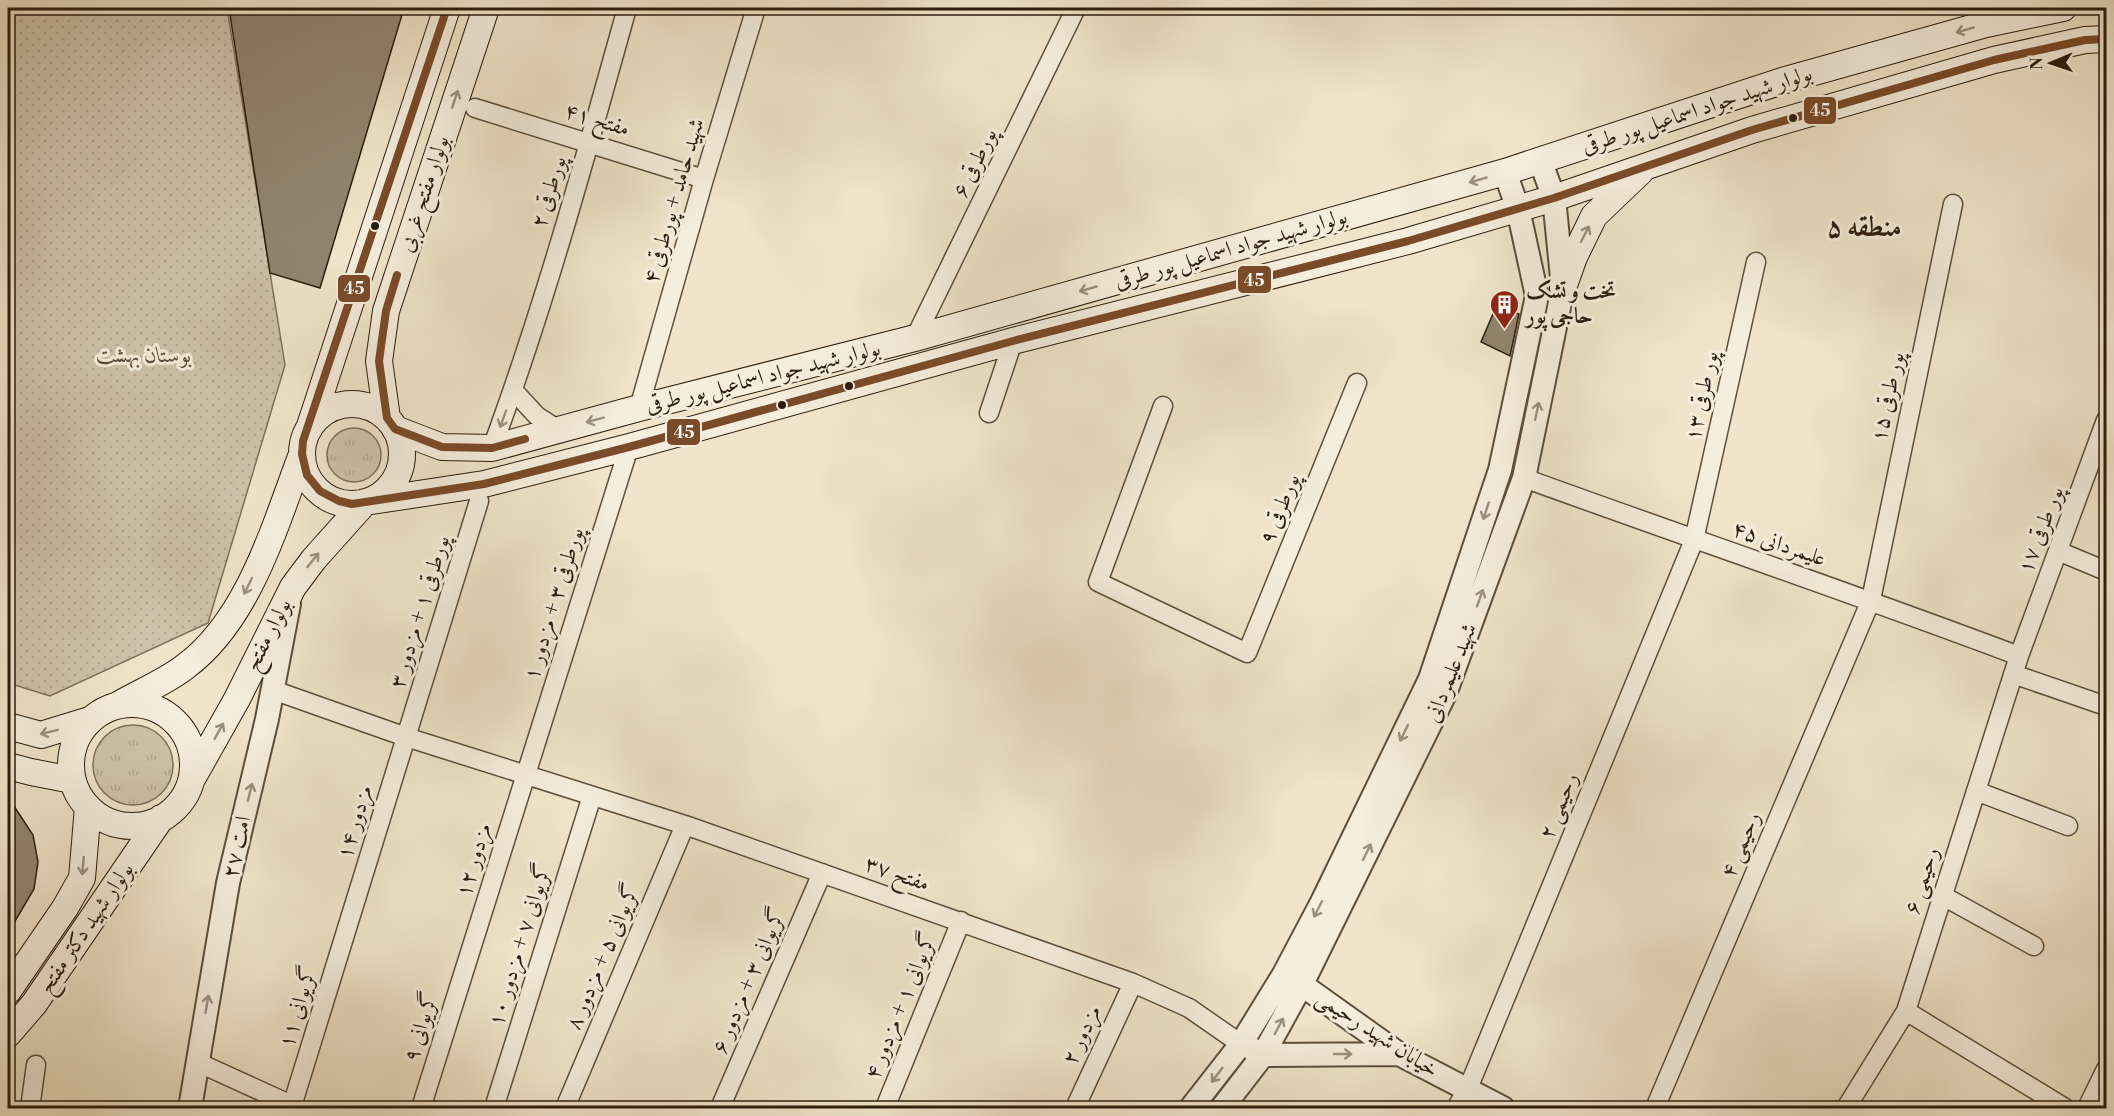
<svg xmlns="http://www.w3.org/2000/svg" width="2114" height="1116" viewBox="0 0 2114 1116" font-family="'Libre Bodoni',Amiri,serif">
<defs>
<pattern id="grass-tufts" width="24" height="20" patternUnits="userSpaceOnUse" patternTransform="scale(1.5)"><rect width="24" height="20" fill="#cfc3aa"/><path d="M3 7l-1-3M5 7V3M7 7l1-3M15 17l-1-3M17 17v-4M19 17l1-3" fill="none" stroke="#b2a791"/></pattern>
<pattern id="park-dots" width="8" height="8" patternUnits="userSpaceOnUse" patternTransform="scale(1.5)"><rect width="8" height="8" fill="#cfc3aa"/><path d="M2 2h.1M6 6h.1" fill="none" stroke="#b2a791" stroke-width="1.8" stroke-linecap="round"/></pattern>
</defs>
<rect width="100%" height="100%" fill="#f0e5ca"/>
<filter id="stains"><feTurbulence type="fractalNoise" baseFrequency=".00333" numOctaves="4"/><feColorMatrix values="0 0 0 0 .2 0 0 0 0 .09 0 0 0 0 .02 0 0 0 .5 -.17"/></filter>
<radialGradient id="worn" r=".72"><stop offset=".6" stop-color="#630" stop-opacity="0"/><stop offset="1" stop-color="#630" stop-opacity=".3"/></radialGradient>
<!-- grass -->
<path fill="url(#grass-tufts)" stroke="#7e705c" stroke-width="1.5" d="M327 455a27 27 0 1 1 54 0a27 27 0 1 1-54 0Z
M93 765a40 40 0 1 1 80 0a40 40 0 1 1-80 0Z"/>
<!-- park -->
<path fill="url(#park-dots)" stroke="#7e705c" stroke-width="1.5" d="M8 8H227L285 365 208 623 50 696 8 683Z"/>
<!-- building -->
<path fill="#92856f" stroke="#2c1d0d" stroke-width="1.5" d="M229 8H404L320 288 270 273Z
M1496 307 1519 314 1510 356 1481 342Z
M8 797 33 835 38 862 34 889 8 933Z"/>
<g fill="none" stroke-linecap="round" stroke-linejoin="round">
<defs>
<path id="minor" d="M475 108 704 179
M915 338 1076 8
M513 390 537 416 559 430
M1163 406 1098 582 1247 653 1357 383
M639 408 704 179 756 8
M989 413 1013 341
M492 448C545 304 586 155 627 8
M1524 478C1689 538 1855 594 2019 656
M2058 551 2106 571
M2013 674 2106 706
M273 690 406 737 685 825 1133 983 1189 1008 1241 1044
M1976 791 2068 826
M1943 896 2034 946
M1906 1011 2065 1108
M197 1062 298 1108
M292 1106 479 501
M30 1108 36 1065
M421 1108 629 447
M494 1108 592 796
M565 1108 685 825
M720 1108 822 873
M885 1108 961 921
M1075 1108 1133 983
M1456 1108 1467 1091 1694 540 1756 262
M1655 1108 1871 600 1953 204
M1846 1108 1906 1011 2019 656 2106 420
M2087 1108 2106 1069"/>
<path id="tertiary" d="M1291 977 1399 1054 1503 1108
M1252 1049 1263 1055 1399 1054
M190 1108 228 883 267 719 289 604
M1191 1108 1241 1044 1284 974 1322 902 1430 679 1500 470 1537 296 1518 209 1505 172
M1222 1108 1263 1055 1302 984 1445 694 1524 478 1563 288 1554 198 1540 160"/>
<path id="secondary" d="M1563 288 1574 257 1594 216 1641 171
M302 454a50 50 0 1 1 100 0a50 50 0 1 1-100 0Z
M387 418 379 361 386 311 486 8
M309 429 447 8
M395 429 442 447 492 448 639 408 915 338 1505 172 1782 81 1986 24 2063 8
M365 502 484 484 629 447 1013 341 1408 241 1554 198 1752 130 1994 60 2085 40 2106 39
M71 765a61 61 0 1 1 122 0a61 61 0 1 1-122 0Z
M118 705C140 692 166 682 186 666 249 619 275 525 302 454
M8 726 41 735 90 720
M8 766 31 772 72 780
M192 779 237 699 293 587 314 559 365 502
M8 991 65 908 82 878 88 807
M8 1034 34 1004 161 818"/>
</defs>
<!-- minor casing -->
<use href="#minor" stroke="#5d4f3c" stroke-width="21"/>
<!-- tertiary casing -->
<use href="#tertiary" stroke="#5d4f3c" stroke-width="26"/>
<!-- secondary casing -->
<use href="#secondary" stroke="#2c1d0d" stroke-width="28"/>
<!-- minor -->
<use href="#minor" stroke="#f5eedd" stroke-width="18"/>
<!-- tertiary -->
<use href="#tertiary" stroke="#f5eedd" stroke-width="22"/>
<!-- secondary -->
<use href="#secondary" stroke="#f5eedd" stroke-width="26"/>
<defs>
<path id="bus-1" d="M447 8 303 441 302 454 307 475 320 491 339 501 352 504 484 484 629 447 1013 341 1408 241 1554 198 1752 130 1994 60 2085 40 2106 39
M397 275 386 311 379 361 387 418 395 429 442 447 492 448 525 439"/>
</defs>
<!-- bus-1 casing -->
<use href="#bus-1" stroke="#f5eedd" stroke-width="12"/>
<!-- bus-1 -->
<use href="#bus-1" stroke="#7a4b2a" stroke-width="8"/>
</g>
<!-- one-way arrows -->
<defs><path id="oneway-shaft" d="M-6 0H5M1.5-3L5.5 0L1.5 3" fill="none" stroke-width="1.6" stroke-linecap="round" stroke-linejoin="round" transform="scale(1.5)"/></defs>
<g stroke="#9b907f">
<use href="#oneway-shaft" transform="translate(1965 30) rotate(164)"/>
<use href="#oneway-shaft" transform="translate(455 99) rotate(-72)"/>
<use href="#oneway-shaft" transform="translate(1478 180) rotate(164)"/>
<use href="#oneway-shaft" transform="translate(1585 234) rotate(-63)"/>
<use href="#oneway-shaft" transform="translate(1088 289) rotate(164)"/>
<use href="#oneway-shaft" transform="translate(1537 411) rotate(-78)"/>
<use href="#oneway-shaft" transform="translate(503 419) rotate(110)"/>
<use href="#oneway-shaft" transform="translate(595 420) rotate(165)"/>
<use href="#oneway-shaft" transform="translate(1486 511) rotate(108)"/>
<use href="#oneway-shaft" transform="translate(313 560) rotate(-51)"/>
<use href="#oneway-shaft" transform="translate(248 586) rotate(116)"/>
<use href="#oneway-shaft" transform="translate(1480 598) rotate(-70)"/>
<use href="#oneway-shaft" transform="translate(219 731) rotate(-61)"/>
<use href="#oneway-shaft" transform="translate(49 732) rotate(166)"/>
<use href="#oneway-shaft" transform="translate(1404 733) rotate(116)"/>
<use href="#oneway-shaft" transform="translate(250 792) rotate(-76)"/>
<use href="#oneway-shaft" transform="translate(1367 852) rotate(-64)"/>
<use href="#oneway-shaft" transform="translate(83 866) rotate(95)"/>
<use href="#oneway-shaft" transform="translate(1318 909) rotate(117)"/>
<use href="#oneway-shaft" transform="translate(207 1004) rotate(-80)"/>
<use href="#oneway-shaft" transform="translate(1279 1026) rotate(-62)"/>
<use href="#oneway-shaft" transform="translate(1343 1054)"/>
<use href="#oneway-shaft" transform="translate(1217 1075) rotate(127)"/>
</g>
<!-- icons -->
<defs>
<symbol id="building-pin" viewBox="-11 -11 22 30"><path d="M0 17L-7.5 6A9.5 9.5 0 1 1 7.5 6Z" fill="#8f2418" stroke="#f5eedd"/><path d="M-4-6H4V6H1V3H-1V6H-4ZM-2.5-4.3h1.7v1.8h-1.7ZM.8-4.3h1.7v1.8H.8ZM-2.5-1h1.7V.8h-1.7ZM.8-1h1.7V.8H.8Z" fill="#fff"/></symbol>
</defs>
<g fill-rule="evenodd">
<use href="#building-pin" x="1488" y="288" width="33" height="45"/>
</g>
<!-- markers -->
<g fill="#2c1d0d" stroke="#f5eedd" stroke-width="2">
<circle cx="1793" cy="118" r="5"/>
<circle cx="375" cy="226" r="5"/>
<circle cx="849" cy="386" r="5"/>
<circle cx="782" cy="405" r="5"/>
</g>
<g text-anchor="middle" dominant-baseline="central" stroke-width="6" stroke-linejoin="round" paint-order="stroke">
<!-- street labels -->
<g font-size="22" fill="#2c1d0d" stroke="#f5eedd">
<text transform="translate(1697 110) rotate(-18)">بولوار شهید جواد اسماعیل پور طرقی</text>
<text transform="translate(597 120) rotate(17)">مفتح ۴۱</text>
<text transform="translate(975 163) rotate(-64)">پورطرقی ۶</text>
<text transform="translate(549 192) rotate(-73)">پورطرقی ۲</text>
<text transform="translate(424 194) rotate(-72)">بولوار مفتح غربی</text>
<text transform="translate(674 201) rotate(-74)">شهید حامد + پورطرقی ۴</text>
<text transform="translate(1231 249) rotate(-16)">بولوار شهید جواد اسماعیل پور طرقی</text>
<text transform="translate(763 377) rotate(-14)">بولوار شهید جواد اسماعیل پور طرقی</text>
<text transform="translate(1702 396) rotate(-78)">پور طرقی ۱۳</text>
<text transform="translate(1888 397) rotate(-78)">پور طرقی ۱۵</text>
<text transform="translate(1280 509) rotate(-68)">پورطرقی ۹</text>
<text transform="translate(2041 530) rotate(-69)">پور طرقی ۱۷</text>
<text transform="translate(1779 544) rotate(19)">علیمردانی ۴۵</text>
<text transform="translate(554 604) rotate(-73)">پورطرقی ۳ + مزدور ۱</text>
<text transform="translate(420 612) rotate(-73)">پورطرقی ۱ + مزدور ۳</text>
<text transform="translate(268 635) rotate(-63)">بولوار مفتح</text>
<text transform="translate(1451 673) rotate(-68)">شهید علیمردانی</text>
<text transform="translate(1559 806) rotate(-68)">رحیمی ۲</text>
<text transform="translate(355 822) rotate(-73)">مزدور ۱۴</text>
<text transform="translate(1741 845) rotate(-67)">رحیمی ۴</text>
<text transform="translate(237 847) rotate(-77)">امت ۲۷</text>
<text transform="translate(474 860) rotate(-73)">مزدور ۱۲</text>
<text transform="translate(897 874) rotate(19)">مفتح ۳۷</text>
<text transform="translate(1922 881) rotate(-72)">رحیمی ۶</text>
<text transform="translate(86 928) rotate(-56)">بولوار شهید دکتر مفتح</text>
<text transform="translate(520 945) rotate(-73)">گریوانی ۷ + مزدور ۱۰</text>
<text transform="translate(603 957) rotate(-67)">گریوانی ۵ + مزدور ۸</text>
<text transform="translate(749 981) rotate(-67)">گریوانی ۳ + مزدور ۶</text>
<text transform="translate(901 1006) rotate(-68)">گریوانی ۱ + مزدور ۴</text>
<text transform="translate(298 1007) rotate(-73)">گریوانی ۱۱</text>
<text transform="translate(421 1027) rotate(-73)">گریوانی ۹</text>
<text transform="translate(1377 1034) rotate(33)">خیابان شهید رحیمی</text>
<text transform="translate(1082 1035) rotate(-65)">مزدور ۲</text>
</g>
<!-- poi labels -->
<g font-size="22" font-weight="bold" fill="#2c1d0d" stroke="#f5eedd" text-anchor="start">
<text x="1526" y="291">تخت و تشک<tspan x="1526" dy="25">حاجی پور</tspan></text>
</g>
<!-- park labels -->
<g font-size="22" font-style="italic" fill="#5d4f3c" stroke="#f5eedd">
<text x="144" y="355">بوستان بهشت</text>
</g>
<!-- district labels -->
<g font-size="28" font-weight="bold" fill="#2c1d0d" stroke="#f5eedd">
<text x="1864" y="227">منطقه ۵</text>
</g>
</g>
<g stroke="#f5eedd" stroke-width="2">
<rect x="1803" y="96" width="34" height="29" rx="6" fill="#7a4b2a"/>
<rect x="1237" y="265" width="35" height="29" rx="6" fill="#7a4b2a"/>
<rect x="337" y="274" width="34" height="29" rx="6" fill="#7a4b2a"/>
<rect x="666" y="418" width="35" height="28" rx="6" fill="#7a4b2a"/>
</g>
<g font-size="16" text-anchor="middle" font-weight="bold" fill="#fff">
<text x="1820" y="116">45</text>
<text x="1254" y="286">45</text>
<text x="354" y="294">45</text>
<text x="684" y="438">45</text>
</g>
<!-- margin -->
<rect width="2114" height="1116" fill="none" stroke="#f0e5ca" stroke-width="30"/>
<rect x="9" y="9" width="2096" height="1098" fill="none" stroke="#2c1d0d" stroke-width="3"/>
<rect x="15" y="15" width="2084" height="1086" fill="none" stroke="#2c1d0d" stroke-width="1.5"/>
<!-- north arrow -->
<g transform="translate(2051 63) rotate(268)" stroke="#f5eedd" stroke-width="4.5" paint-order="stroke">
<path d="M0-4.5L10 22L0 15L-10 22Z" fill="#2c1d0d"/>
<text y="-9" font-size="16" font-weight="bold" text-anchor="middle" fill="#2c1d0d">N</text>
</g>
<rect width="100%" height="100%" filter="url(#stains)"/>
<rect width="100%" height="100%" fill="url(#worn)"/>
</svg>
